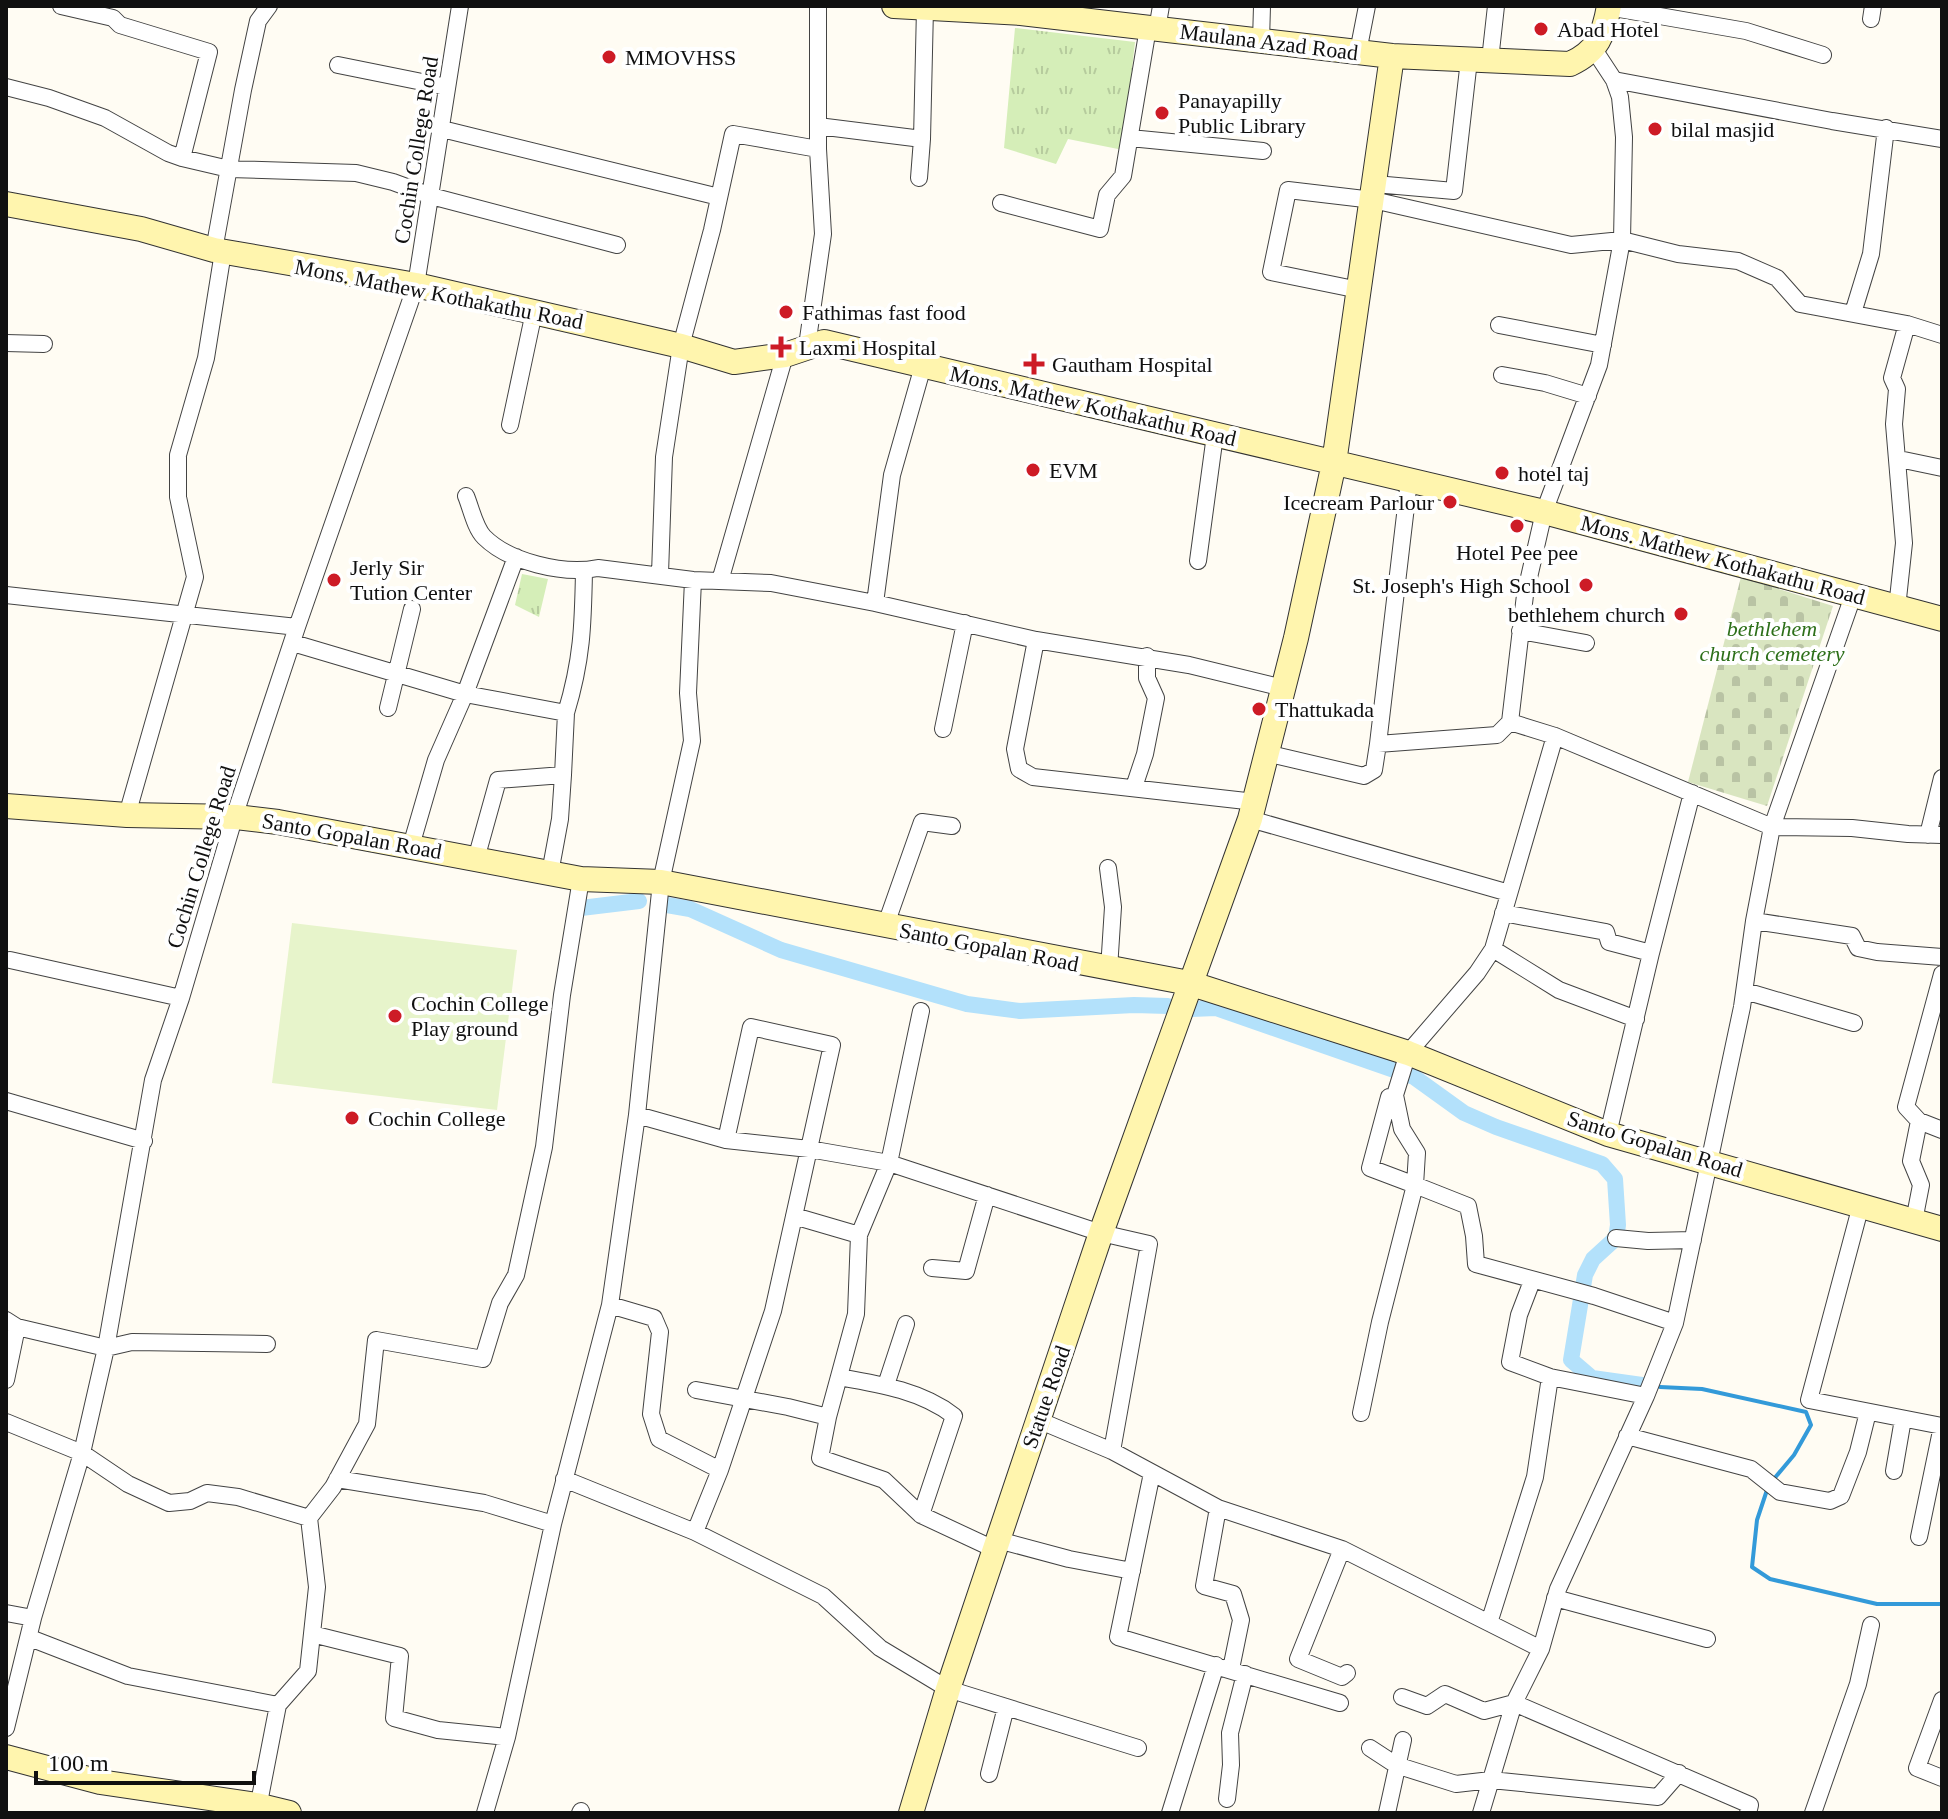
<svg xmlns="http://www.w3.org/2000/svg" width="1948" height="1819" viewBox="0 0 1948 1819" font-family="'Times New Roman',serif">
<defs>
<pattern id="grass-tufts" width="24" height="20" patternUnits="userSpaceOnUse" patternTransform="scale(2)"><rect width="24" height="20" fill="#d5eeb8"/><path d="M3 7l-1-3M5 7V3M7 7l1-3M15 17l-1-3M17 17v-4M19 17l1-3" fill="none" stroke="#b6cb9d"/></pattern>
<pattern id="cemetery-stones" width="16" height="16" patternUnits="userSpaceOnUse" patternTransform="scale(2)"><rect width="16" height="16" fill="#d9e5c0"/><path d="M2 7V4a2 2 0 0 1 4 0v3zM10 15v-3a2 2 0 0 1 4 0v3z" fill="#b9c3a4"/></pattern>
</defs>
<rect width="100%" height="100%" fill="#fffcf3"/>
<!-- grass -->
<path fill="url(#grass-tufts)" d="M1015 28 1135 42 1123 150 1068 139 1056 164 1004 148Z
M522 574 548 579 539 617 515 605Z"/>
<!-- cemetery -->
<path fill="url(#cemetery-stones)" d="M1741 577 1833 606 1767 806 1688 782Z"/>
<!-- pitch -->
<path fill="#e7f4cb" d="M292 923 517 950 497 1110 272 1083Z"/>
<g fill="none" stroke-linecap="round" stroke-linejoin="round">
<!-- stream -->
<path stroke="#339ad9" stroke-width="4" d="M1660 1387 1702 1389 1806 1412 1811 1425 1794 1455 1773 1480
M1768 1487 1757 1520 1752 1567 1770 1579 1877 1604H1942"/>
<!-- canal -->
<path stroke="#b3e1fb" stroke-width="16" d="M667 905 690 909 781 950 967 1004 1020 1011 1134 1005 1168 1006
M581 908 639 901
M1191 1009 1216 1008 1414 1077 1464 1113 1496 1127 1602 1164 1615 1179 1618 1225 1616 1238 1593 1259 1585 1275 1571 1360 1592 1378 1642 1385"/>
<defs>
<path id="street" d="M61 6 113 18 120 25 209 52 182 158
M1608 7 1746 31 1823 55
M1871 19 1873 6
M1157 29 1161 6
M1261 41 1262 6
M1358 52 1367 6
M1490 60 1496 6
M338 65 447 87
M1614 80 1832 121 1942 139
M6 87 49 98 105 118 168 153 182 158 229 169 356 173 393 182 431 196 617 245
M818 126 922 139 919 178
M442 129 719 197
M1130 138 1263 151
M922 139 925 8
M1375 184 1454 191 1469 60
M1001 203 1100 229 1107 195 1123 176 1148 28
M214 250 243 90 258 21 269 6
M1359 290 1271 272 1288 190 1373 200 1571 245 1622 240 1678 254 1738 261 1777 278 1800 304 1907 324 1942 335
M1853 313 1871 254 1886 128
M1499 325 1603 345
M6 343 44 344
M807 346 823 234 818 149V6
M1502 375 1545 383 1588 396
M510 425 534 312
M1899 459 1942 468
M466 496C471 508 475 528 484 537 509 562 563 575 598 568L693 580 771 583 875 603 1036 640 1189 665 1283 688
M1198 561 1215 435
M660 574 664 457 681 346 712 230 733 134 818 149
M720 581 785 355
M6 595 297 627
M875 603 892 475 923 366
M1897 608 1904 543 1894 424 1897 389 1892 378 1907 324
M1520 631 1586 643
M1036 640 1015 749 1019 769 1033 777 1255 802
M293 643 465 694 566 713C582 660 583 626 584 571
M388 708 412 609
M1510 722 1555 736 1772 827 1852 828 1908 834 1942 835
M943 729 965 623
M1555 736 1493 949 1477 973 1408 1053 1395 1095 1402 1129 1417 1153 1415 1185 1468 1206 1474 1236 1476 1264 1594 1296 1675 1323
M1378 744 1409 481
M1266 753 1364 776 1374 770 1378 744 1497 735 1510 722 1525 595 1544 512 1599 365 1622 240 1624 137 1620 97 1614 80 1593 48
M1134 787 1145 754 1156 698 1147 678V656
M127 815 195 577 178 497V455L206 358 223 252
M1250 819 1509 893
M1928 835 1942 778
M411 846 436 760 465 694 516 557
M476 859 498 780 563 775 566 713
M1108 868 1113 907 1109 969
M550 873 560 819 563 775
M1503 913 1606 932 1609 942 1651 953 1692 793
M1754 921 1852 936 1858 948 1877 952 1942 957
M885 927 922 822 952 826
M1493 949 1559 990 1636 1019
M10 960 181 998
M1745 991 1854 1023
M6 1101 144 1141
M637 1115 726 1140 809 1149 889 1163 1101 1233 1149 1244 1112 1451
M1919 1121 1942 1130
M1608 1134 1651 953
M1861 1205 1809 1400 1942 1426 1919 1537
M794 1216 859 1235 856 1314 828 1417 820 1458 884 1480 921 1515
M1914 1221 1921 1185 1911 1161 1919 1121 1906 1107 1942 974
M859 1235 889 1163 921 1011
M1616 1238 1648 1241 1693 1240
M932 1268 966 1271 987 1195
M1532 1281 1519 1315 1510 1362 1550 1377 1646 1396
M610 1305 654 1318 660 1332 651 1414 659 1439 720 1470 695 1532
M6 1320 17 1327 106 1348 132 1342 267 1344
M839 1377C879 1384 922 1391 954 1416L921 1515 996 1550
M6 1380 17 1327
M886 1385 906 1324
M696 1390 788 1407 828 1417
M1361 1413 1380 1322 1415 1185 1370 1168 1389 1097
M1038 1420 1112 1451 1218 1508 1342 1549 1541 1649
M6 1422 82 1453 128 1484 169 1503 190 1501 207 1493 238 1497 309 1518
M1627 1436 1751 1469 1780 1492 1830 1501 1841 1496 1858 1452 1868 1412
M720 1470 773 1311 832 1045 751 1027 726 1140
M1894 1471 1903 1419
M1152 1473 1118 1637 1340 1703
M337 1479 484 1503 553 1524
M564 1479 695 1532 823 1596 880 1648 948 1689 1138 1748
M1218 1508 1204 1586 1233 1594 1241 1620 1231 1669
M998 1540 1069 1559 1132 1571
M1342 1549 1298 1659 1342 1677 1347 1673
M1555 1598 1707 1639
M6 1613 33 1618
M1489 1623 1535 1477 1550 1377
M312 1634 400 1656 394 1718 438 1730 507 1737
M30 1638 128 1676 278 1705
M1402 1697 1427 1706 1445 1694 1484 1711 1514 1703 1750 1805 1748 1813
M1942 1700 1917 1768 1942 1778
M6 1728 33 1618 82 1453 106 1348 153 1080 181 998 238 805 297 627 416 285 460 6
M1370 1748 1396 1765 1456 1784 1491 1780 1658 1797 1679 1773
M989 1774 1006 1707
M1227 1799 1231 1765 1230 1733 1245 1674
M257 1813 278 1705 308 1671 317 1587 309 1518 333 1487 367 1424 376 1340 483 1359 500 1303 516 1275 544 1147 562 995 581 879
M485 1813 507 1737 553 1524 610 1305 637 1115 661 882 692 741 688 693 693 580
M580 1813 581 1811
M1170 1813 1216 1665
M1387 1813 1403 1740
M1481 1813 1514 1703 1541 1649 1558 1589 1646 1396 1675 1323 1742 1007 1754 921 1772 827 1853 596
M1813 1813 1858 1684 1871 1625"/>
<path id="secondary" d="M894 6 1021 13 1392 56 1570 64C1598 51 1604 34 1609 6
M6 204 141 229 214 250 416 285 681 346 734 362 785 355 824 342 1544 512 1942 619
M6 806 127 815 236 817 278 822 581 879 661 882 1189 983 1408 1053 1608 1134 1942 1229
M6 1757 100 1782 256 1805 289 1813
M911 1813 948 1689 1101 1233 1250 819 1296 638 1334 463 1392 56"/>
</defs>
<!-- street casing -->
<use href="#street" stroke="#434343" stroke-width="18"/>
<!-- secondary casing -->
<use href="#secondary" stroke="#323232" stroke-width="26"/>
<!-- street -->
<use href="#street" stroke="#fff" stroke-width="16"/>
<!-- secondary -->
<use href="#secondary" stroke="#fff5ae" stroke-width="24"/>
</g>
<!-- markers -->
<g fill="#cd1b26" stroke="#fff" stroke-width="3">
<circle cx="1541" cy="29" r="8"/>
<circle cx="609" cy="57" r="8"/>
<circle cx="1162" cy="113" r="8"/>
<circle cx="1655" cy="129" r="8"/>
<circle cx="786" cy="312" r="8"/>
<path d="M777 335h8v8h8v8h-8v8h-8v-8h-8v-8h8z"/>
<path d="M1030 352h8v8h8v8h-8v8h-8v-8h-8v-8h8z"/>
<circle cx="1033" cy="470" r="8"/>
<circle cx="1502" cy="473" r="8"/>
<circle cx="1450" cy="502" r="8"/>
<circle cx="1517" cy="526" r="8"/>
<circle cx="334" cy="580" r="8"/>
<circle cx="1586" cy="585" r="8"/>
<circle cx="1681" cy="614" r="8"/>
<circle cx="1259" cy="709" r="8"/>
<circle cx="395" cy="1016" r="8"/>
<circle cx="352" cy="1118" r="8"/>
</g>
<g text-anchor="middle" dominant-baseline="central" stroke-width="8" stroke-linejoin="round" paint-order="stroke">
<!-- poi labels -->
<g font-size="22" fill="#101010" stroke="#fff" text-anchor="start">
<text x="1557" y="29">Abad Hotel</text>
<text x="625" y="57">MMOVHSS</text>
<text x="1178" y="100">Panayapilly<tspan x="1178" dy="25">Public Library</tspan></text>
<text x="1671" y="129">bilal masjid</text>
<text x="802" y="312">Fathimas fast food</text>
<text x="799" y="347">Laxmi Hospital</text>
<text x="1052" y="364">Gautham Hospital</text>
<text x="1049" y="470">EVM</text>
<text x="1518" y="473">hotel taj</text>
<text x="1434" y="502" text-anchor="end">Icecream Parlour</text>
<text x="1517" y="552" text-anchor="middle">Hotel Pee pee</text>
<text x="350" y="567">Jerly Sir<tspan x="350" dy="25">Tution Center</tspan></text>
<text x="1570" y="585" text-anchor="end">St. Joseph's High School</text>
<text x="1665" y="614" text-anchor="end">bethlehem church</text>
<text x="1275" y="709">Thattukada</text>
<text x="411" y="1003">Cochin College<tspan x="411" dy="25">Play ground</tspan></text>
<text x="368" y="1118">Cochin College</text>
</g>
<!-- street labels -->
<g font-size="22" fill="#101010" stroke="#fff">
<text transform="translate(1269 42) rotate(7)">Maulana Azad Road</text>
<text transform="translate(416 150) rotate(-81)">Cochin College Road</text>
<text transform="translate(439 294) rotate(11)">Mons. Mathew Kothakathu Road</text>
<text transform="translate(1093 406) rotate(13)">Mons. Mathew Kothakathu Road</text>
<text transform="translate(1723 560) rotate(15)">Mons. Mathew Kothakathu Road</text>
<text transform="translate(352 836) rotate(10)">Santo Gopalan Road</text>
<text transform="translate(201 857) rotate(-73)">Cochin College Road</text>
<text transform="translate(989 947) rotate(11)">Santo Gopalan Road</text>
<text transform="translate(1655 1144) rotate(17)">Santo Gopalan Road</text>
<text transform="translate(1046 1397) rotate(-71)">Statue Road</text>
</g>
<!-- park labels -->
<g font-size="22" font-style="italic" fill="#2d6f19" stroke="#fff">
<text x="1772" y="628">bethlehem<tspan x="1772" dy="25">church cemetery</tspan></text>
</g>
</g>
<!-- border -->
<rect width="1948" height="1819" fill="none" stroke="#101010" stroke-width="16"/>
<!-- scale -->
<path d="M36 1771v12h218v-12" fill="none" stroke="#101010" stroke-width="4"/>
<text x="48" y="1771" font-size="24" fill="#101010" stroke="#ffffff" stroke-width="6" paint-order="stroke">100 m</text>
</svg>
